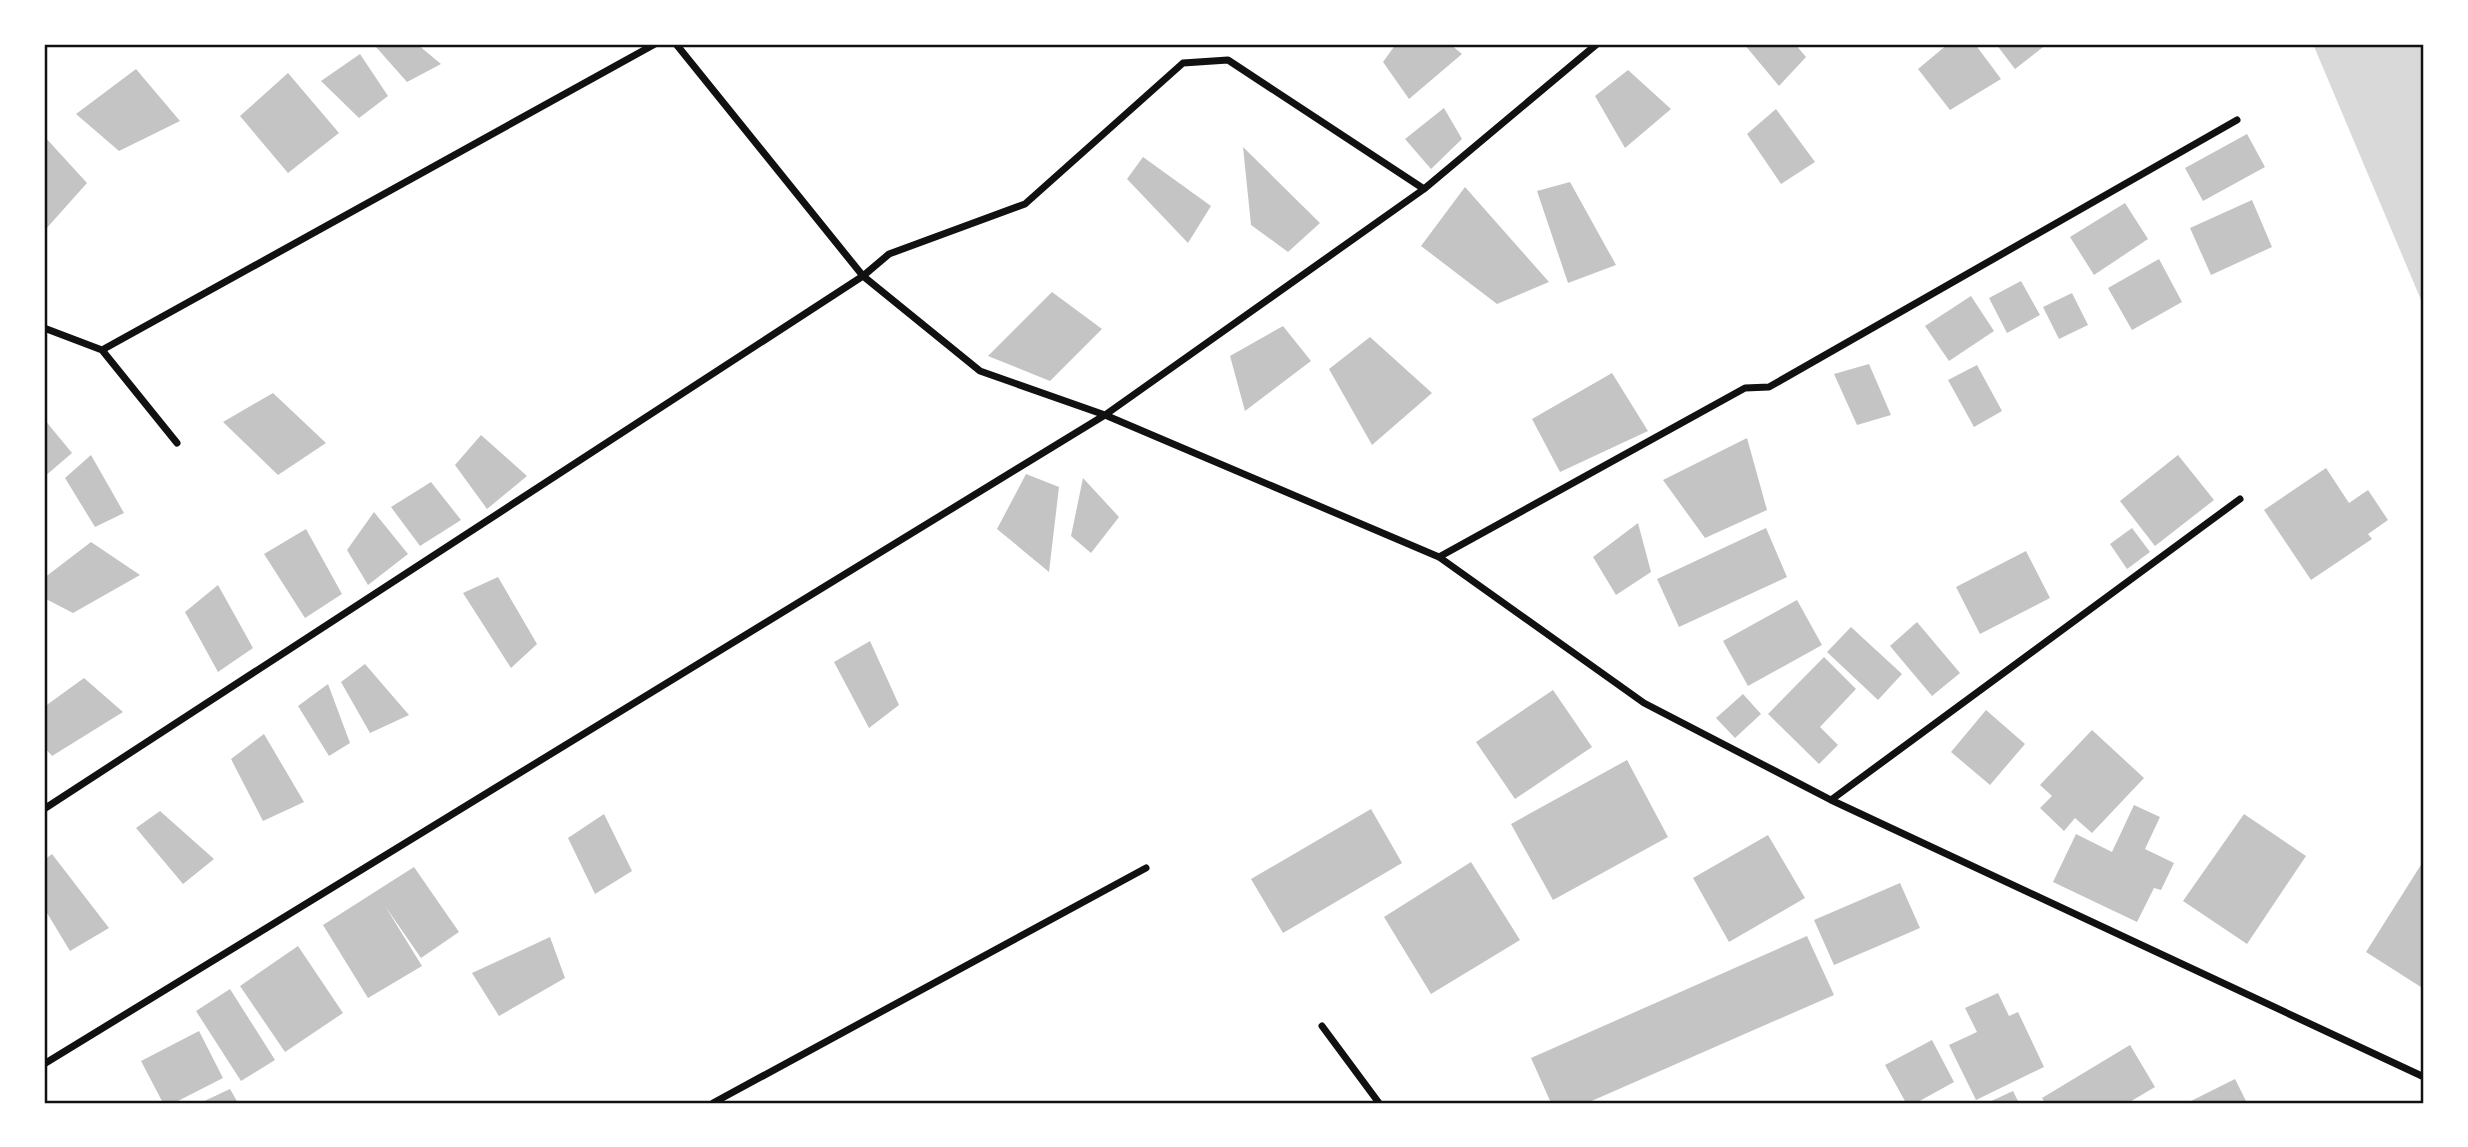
<svg xmlns="http://www.w3.org/2000/svg" width="2468" height="1147" viewBox="0 0 2468 1147" font-family="'DejaVu Sans',sans-serif">
<rect width="100%" height="100%" fill="#fff"/>
<!-- water -->
<path fill="#d9d9d9" d="M2313 44H2424V307Z"/>
<!-- building -->
<path fill="#c4c4c4" d="M382 44H417L441 64 407 82 376 47Z
M1396 44H1450L1462 54 1409 99 1383 62Z
M1744 44H1795L1806 57 1779 86Z
M1948 44H1975L2001 79 1950 110 1918 69Z
M1996 44H2047L2015 69Z
M360 54 388 96 359 118 321 81Z
M136 69 180 121 119 151 76 114Z
M1628 70 1671 109 1625 148 1595 96Z
M288 73 339 133 288 173 240 116Z
M1444 108 1462 139 1431 169 1405 139Z
M1776 109 1815 162 1781 184 1747 134Z
M2247 134 2265 167 2203 201 2185 168Z
M44 136 87 183 45 230 44 229Z
M1243 147 1320 223 1288 252 1251 225Z
M1143 157 1211 206 1188 243 1127 179Z
M1570 182 1616 265 1568 283 1537 191Z
M1465 187 1549 282 1497 304 1421 246Z
M2252 200 2272 247 2211 275 2190 228Z
M2125 203 2148 239 2094 275 2070 237Z
M2159 259 2182 302 2132 330 2108 288Z
M2021 281 2040 315 2007 333 1989 298Z
M1052 292 1102 329 1050 381 988 356Z
M2072 293 2088 325 2059 339 2043 307Z
M1971 296 1994 331 1949 361 1925 326Z
M1283 326 1311 361 1245 411 1230 356Z
M1370 337 1432 393 1372 445 1329 369Z
M1869 364 1891 415 1857 425 1834 374Z
M1977 365 2002 411 1974 427 1948 380Z
M1612 373 1648 431 1560 472 1532 419Z
M273 393 326 443 278 475 223 422Z
M44 419 72 453 44 477Z
M481 435 527 476 487 509 455 465Z
M1747 438 1767 510 1705 538 1663 480Z
M91 455 124 513 95 527 65 478Z
M2178 455 2214 500 2155 546 2120 501Z
M2326 468 2349 503 2368 490 2388 520 2368 534 2372 539 2311 580 2264 510Z
M1026 474 1059 487 1049 572 997 529Z
M1083 478 1119 517 1091 553 1071 536Z
M431 482 461 520 420 546 391 507Z
M374 512 408 554 368 585 347 550Z
M1638 523 1651 572 1616 595 1593 557Z
M1766 528 1787 577 1679 627 1657 579Z
M2132 528 2150 552 2127 569 2110 544Z
M306 529 342 594 305 618 264 554Z
M91 542 140 575 73 613 44 598V578Z
M2026 551 2050 598 1980 634 1956 587Z
M498 577 537 644 511 668 463 593Z
M218 585 253 648 218 672 185 612Z
M1797 600 1822 645 1748 686 1723 641Z
M1917 622 1960 673 1932 696 1890 646Z
M1851 627 1902 674 1878 700 1827 652Z
M870 641 899 705 869 728 834 662Z
M1824 657 1856 689 1820 727 1838 745 1819 764 1768 714Z
M365 664 409 715 370 733 341 682Z
M84 678 123 712 52 756 44 747V707Z
M328 684 350 743 329 756 298 706Z
M1553 690 1592 747 1515 799 1476 742Z
M1743 694 1761 714 1735 738 1716 718Z
M1986 710 2025 744 1990 785 1951 752Z
M2092 730 2144 778 2092 833 2075 818 2064 831 2040 808 2052 796 2040 785Z
M264 734 304 802 263 821 231 759Z
M1627 760 1668 837 1553 900 1511 824Z
M2134 805 2160 817 2145 849 2174 863 2161 890 2154 888 2137 922 2053 882 2076 834 2112 852Z
M1371 809 1402 863 1283 933 1251 879Z
M160 811 214 859 183 884 136 828Z
M604 814 632 871 595 894 568 838Z
M2244 814 2306 856 2247 944 2183 901Z
M1768 835 1805 898 1729 942 1693 878Z
M52 854 109 928 70 951 44 908V860Z
M2424 860V989L2366 952Z
M1471 862 1520 940 1431 994 1384 917Z
M414 867 459 932 421 958 385 906 422 966 368 998 323 925Z
M1900 883 1920 928 1834 965 1814 920Z
M1807 936 1834 995 1587 1103H1551L1531 1058Z
M550 937 565 978 499 1016 472 973Z
M298 946 343 1013 285 1052 240 986Z
M230 989 275 1060 241 1081 196 1011Z
M1998 993 2009 1016 2018 1012 2044 1067 1976 1100 1949 1045 1977 1032 1965 1008Z
M199 1031 223 1078 174 1103H163L141 1061Z
M1932 1040 1954 1082 1916 1103H1906L1885 1065Z
M2130 1045 2155 1087 2128 1103H2045L2042 1098Z
M2235 1079 2247 1103H2187Z
M230 1089 238 1103H200Z
M2013 1091 2019 1103H1987Z"/>
<g fill="none" stroke-linecap="round" stroke-linejoin="round">
<!-- minor -->
<path stroke="#111" stroke-width="7" d="M676 44 863 276 980 371 1105 415 1439 557 1644 703 1831 800 2424 1077
M44 328 102 350 655 44
M102 350 177 443
M1439 557 1745 388 1769 387 2237 120
M1831 800 2240 499
M44 809 863 276 889 254 1025 204 1183 63 1228 60 1424 189
M1322 1026 1379 1103
M44 1064 1105 415 1424 189 1597 44
M713 1103 1146 868"/>
</g>
<!-- border -->
<rect width="2468" height="1147" fill="none" stroke="#ffffff" stroke-width="91"/>
<rect x="46" y="46" width="2376" height="1056" fill="none" stroke="#111" stroke-width="2.5"/>
</svg>
